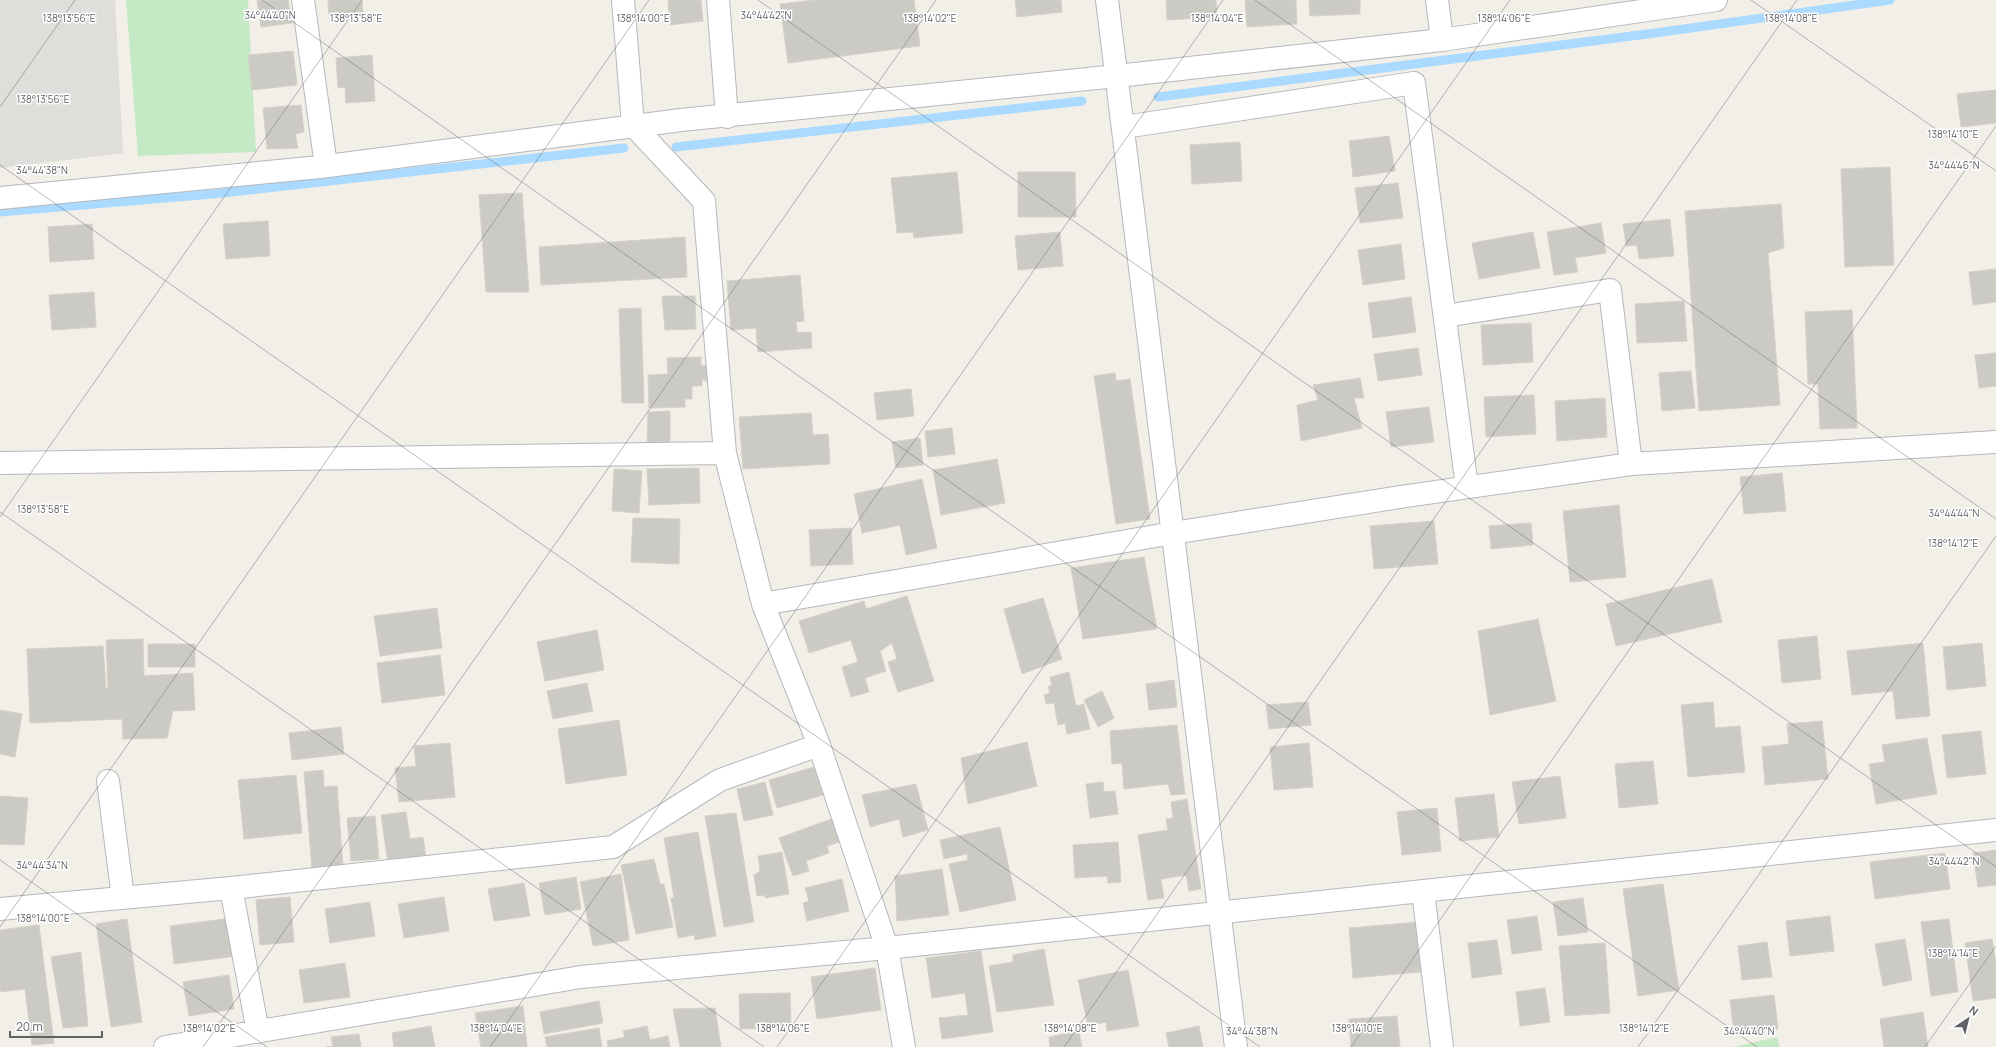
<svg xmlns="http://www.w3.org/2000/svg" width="1996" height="1047" viewBox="0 0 1996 1047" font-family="Manrope,sans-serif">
<rect width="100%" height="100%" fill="#f1efe8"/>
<!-- industrial -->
<path fill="#e0deda" d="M0 0H115L123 153 0 168Z"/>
<!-- green -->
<path fill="#c5e8c5" d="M126 0H248L256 152 138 156Z
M1777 1037 1780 1047H1733Z"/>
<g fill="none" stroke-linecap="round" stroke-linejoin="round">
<!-- stream -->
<path stroke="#aadaff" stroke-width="9" d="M1158 97 1655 33 1890 0
M676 147 1082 101
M0 212 213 194 624 148"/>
</g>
<!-- building -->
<path fill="#cccac5" stroke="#d6d1c6" d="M257 0H288L292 23 261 27Z
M328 0H362L363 12 329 16Z
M668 0H701L703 21 670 25Z
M814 0H914L920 46 788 63 780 4Z
M1015 0H1061L1062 12 1017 17Z
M1166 0H1216L1217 17 1167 20Z
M1245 0H1296L1297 24 1247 27Z
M1309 0H1360V14L1310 16Z
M293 51 297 85 252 90 248 55Z
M372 55 375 101 346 103 345 87 338 88 336 58Z
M1996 90V123L1961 127 1957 94Z
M301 105 304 132 295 134 298 148 267 149 263 108Z
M1389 136 1395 171 1353 177 1349 141Z
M1240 142 1242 181 1192 184 1190 145Z
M1890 167 1894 265 1845 267 1841 169Z
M957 172 963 233 914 238 913 232 897 233 891 178Z
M1018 172H1075L1076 217H1018Z
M1398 183 1403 218 1360 223 1355 188Z
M522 193 529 292H486L479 195Z
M1781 204 1784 248 1768 253 1780 405 1699 411 1685 211Z
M1670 219 1674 256 1639 259 1637 245 1626 246 1623 224Z
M268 221 270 256 226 259 223 224Z
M1601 223 1606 253 1575 258 1578 272 1554 275 1547 232Z
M92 224 94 259 50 262 48 227Z
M1060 232 1063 266 1018 270 1015 236Z
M1533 232 1540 268 1479 279 1472 243Z
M685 237 687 277 541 285 539 247Z
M1401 244 1405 279 1363 285 1358 250Z
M1996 269V302L1973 305 1969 272Z
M800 275 804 321 796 322 797 333 811 332 812 348 758 352 756 328 731 330 727 281Z
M94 292 96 327 52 330 49 295Z
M662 296H695L696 329 665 330Z
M1411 297 1416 332 1373 338 1368 303Z
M1684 301 1687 341 1637 343 1635 304Z
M641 308 644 403H622L619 309Z
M1852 310 1857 428 1820 429 1818 384H1808L1805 312Z
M1531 323 1533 362 1483 365 1481 325Z
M1418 348 1422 375 1378 381 1374 354Z
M1996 353V386L1979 388 1975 355Z
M701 357V366L707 365V381L702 379V386H692V399H685V407L649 408 648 375 668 374 667 358Z
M1691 371 1695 408 1662 411 1659 373Z
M1115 373 1116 381 1130 379 1150 519 1116 524 1094 376Z
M1360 378 1364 398H1354L1362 428 1301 441 1297 405 1318 400 1313 385Z
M911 389 914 416 877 420 874 393Z
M1534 395 1536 434 1486 437 1484 397Z
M1605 398 1607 437 1557 441 1555 401Z
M1429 407 1434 442 1391 447 1386 412Z
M670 411V442H647L648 412Z
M811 413 813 435 828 434 830 464 743 469 739 417Z
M952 428 955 454 928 457 925 431Z
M920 438 923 465 896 468 892 442Z
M997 459 1005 503 941 515 933 470Z
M699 468 700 503 649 505 647 469Z
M614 469 642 471 639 513 612 511Z
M1782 473 1786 511 1744 514 1740 477Z
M922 479 937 548 906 555 900 525 862 533 854 494Z
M1619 505 1626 577 1570 582 1563 511Z
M633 518 680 519 679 564 631 562Z
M1434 521 1438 564 1374 569 1370 526Z
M1531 523 1533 545 1491 549 1489 526Z
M851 528 853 564 811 566 809 530Z
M1144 557 1157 629 1083 639 1071 568Z
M1712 579 1722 622 1616 646 1606 604Z
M907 596 934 681 898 692 888 662 897 659 892 643 880 651 886 671 865 678 869 692 851 697 842 667 858 662 851 640 809 653 799 621 864 601 866 609Z
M1043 598 1062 659 1022 674 1004 609Z
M437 608 442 648 380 656 374 616Z
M1538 619 1556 701 1490 715 1478 631Z
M597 630 604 670 545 681 537 642Z
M1817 636 1821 679 1782 683 1778 640Z
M143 639 144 676 193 673 195 710 173 711 167 738 123 739 122 719 30 723 27 649 103 646 106 688H108L106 640Z
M1923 643 1930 716 1896 719 1893 691 1852 695 1847 651Z
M1982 643 1986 686 1947 690 1943 647Z
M148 644H195V667H148Z
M440 655 445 695 382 703 377 663Z
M1069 672 1076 706 1084 704 1090 729 1067 734 1065 723 1058 725 1054 703 1046 704 1044 695 1050 693 1048 686H1052L1050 677Z
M1174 680 1177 707 1149 710 1146 684Z
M587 683 593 711 553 719 547 691Z
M1102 691 1114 718 1098 727 1084 700Z
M1308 702 1311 725 1269 729 1266 705Z
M1713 702 1715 728 1740 726 1745 772 1688 777 1681 705Z
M0 710 22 714 15 757 0 754Z
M619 720 627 775 566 784 558 729Z
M1822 721 1828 779 1765 785 1762 747 1789 744 1787 724Z
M1177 725 1185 794 1171 795 1168 784 1124 789 1122 763 1112 764 1110 731Z
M341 727 344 754 292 760 289 733Z
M1981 731 1986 774 1947 778 1942 735Z
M1927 738 1937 794 1876 804 1869 764 1885 762 1882 745Z
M1027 742 1037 786 968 804 961 758Z
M450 743 455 797 399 802 395 768 416 766 414 746Z
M1309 743 1313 787 1274 790 1270 747Z
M1653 761 1658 804 1619 808 1615 764Z
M814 767 823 795 777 808 769 780Z
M323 770 324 787 337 786 343 866 312 869 304 772Z
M296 775 302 833 244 839 238 780Z
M1560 776 1566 818 1519 824 1512 782Z
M765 782 773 815 744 821 737 789Z
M1103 782 1104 792 1115 791 1118 814 1090 818 1086 784Z
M916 784 928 830 903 837 899 819 870 827 862 795Z
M1494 794 1499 837 1460 841 1455 798Z
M0 796 28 798 24 845 0 844Z
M1187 799 1201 889 1189 891 1186 875 1161 879 1164 898 1148 900 1138 835 1168 830 1166 819 1173 818 1171 802Z
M1437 808 1441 851 1402 855 1397 812Z
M406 812 410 839 423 837 426 858 388 863 381 815Z
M736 813 754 922 724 927 705 816Z
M375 816 379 859 351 861 347 818Z
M834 818 842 841 827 846 829 853 806 861 809 871 793 876 779 838Z
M1000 827 1016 900 960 912 949 864 968 860 967 854 944 859 940 840Z
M698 832 716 936 695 940 694 935 678 938 671 898H674L664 838Z
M1118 842 1121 882 1108 883 1107 876 1075 878 1073 845Z
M1996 850V885L1978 887 1973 853Z
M782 852 789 894 765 898V895L757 896 754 875 760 871 758 856Z
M1945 853 1950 889 1875 899 1870 862Z
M654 859 660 884H664L673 927 636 934 621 865Z
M942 869 949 915 897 921 895 876Z
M621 874 629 940 593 946 580 882Z
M576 877 581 909 545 915 539 883Z
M842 879 849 911 807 921 803 903 809 901 805 888Z
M524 883 530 916 494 921 488 889Z
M1663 884 1679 990 1638 996 1623 889Z
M290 897 294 942 260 945 256 900Z
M444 897 449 931 404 938 398 904Z
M1583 898 1588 932 1558 936 1553 902Z
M370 902 375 936 330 943 325 909Z
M1537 916 1542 950 1512 954 1507 920Z
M1830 916 1834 951 1790 956 1786 921Z
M232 918 237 956 174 964 170 926Z
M127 919 142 1022 111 1027 96 924Z
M1949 919 1958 992 1931 996 1921 922Z
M1418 922 1421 972 1353 978 1349 928Z
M39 925 54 1043 32 1045 25 989 0 992V930Z
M1905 939 1912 980 1883 986 1875 944Z
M1992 939 1996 963V998L1973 1001 1965 943Z
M1497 940 1502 974 1472 978 1468 943Z
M1767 942 1772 977 1742 980 1738 946Z
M1605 943 1610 1013 1565 1016 1559 946Z
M1044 949 1054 1005 997 1012 989 966 1013 962V955Z
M981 951 993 1032 942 1039 939 1018 968 1015 965 993 932 998 926 958Z
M81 952 88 1026 63 1028 51 957Z
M345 963 350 997 304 1003 299 970Z
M875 968 881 1010 817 1019 811 977Z
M1128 970 1139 1026 1107 1031 1106 1022 1088 1026 1078 980Z
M229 975 234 1009 189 1016 183 982Z
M1545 988 1550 1022 1520 1026 1516 992Z
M790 993 791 1028 740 1029 739 994Z
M1774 995 1778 1029 1734 1034 1730 1000Z
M599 1001 603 1023 544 1034 540 1012Z
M523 1006 527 1047H481L475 1013Z
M715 1008 721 1047H680L673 1009Z
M1923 1012 1928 1047H1884L1880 1019Z
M1397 1016 1400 1047H1351L1349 1019Z
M431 1026 435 1047H394L392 1033Z
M647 1026 650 1040 668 1036 670 1047H608L607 1041 625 1037 623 1031Z
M1199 1026 1203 1047H1169L1166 1033Z
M599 1028 602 1047H547L545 1037Z
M1079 1031 1082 1047H1050L1049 1037Z
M359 1034 361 1047H326L333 1046 331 1037Z"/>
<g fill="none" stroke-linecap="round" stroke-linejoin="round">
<defs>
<path id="minor" d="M303 0 326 166
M623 0 633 125 704 201 725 453 763 604 819 745 887 948 904 1047
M718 0 727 117
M1107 0 1236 1047
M1437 0 1442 40
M1124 127 1414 83 1467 487
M0 198 320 167 681 120 1117 76 1442 40 1716 0
M1445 316 1610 290 1631 464
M0 463 725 453
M763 604 1173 533 1400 497 1631 464 1996 442
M108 781 123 898
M231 888 258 1032
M1423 891 1442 1047
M0 909 231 888 613 847 720 780 819 745
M165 1047 581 977 887 948 1996 830"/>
</defs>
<!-- minor casing -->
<use href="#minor" stroke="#b5b8bc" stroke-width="24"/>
<!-- minor -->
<use href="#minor" stroke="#fff" stroke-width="22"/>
</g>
<!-- ticks -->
<path fill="none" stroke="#5f6368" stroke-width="1" stroke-opacity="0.45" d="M262 0 1757 1047M758 0 1996 867M1255 0 1996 519M1751 0 1996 171M0 107 75 0M0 165 1260 1047M0 512 764 1047M0 517 362 0M0 860 267 1047M0 927 649 0M203 1047 936 0M490 1047 1223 0M777 1047 1510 0M1064 1047 1797 0M1351 1047 1996 126M1638 1047 1996 536M1925 1047 1996 946"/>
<g font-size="10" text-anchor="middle" fill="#5f6368" stroke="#fff" stroke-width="3" stroke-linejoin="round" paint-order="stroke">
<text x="270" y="19">34°44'40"N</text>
<text x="766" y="19">34°44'42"N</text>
<text x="69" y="22">138°13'56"E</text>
<text x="356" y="22">138°13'58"E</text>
<text x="643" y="22">138°14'00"E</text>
<text x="930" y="22">138°14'02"E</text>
<text x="1217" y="22">138°14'04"E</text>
<text x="1504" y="22">138°14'06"E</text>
<text x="1791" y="22">138°14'08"E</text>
<text x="43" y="103">138°13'56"E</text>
<text x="1953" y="138">138°14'10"E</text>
<text x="1954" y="169">34°44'46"N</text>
<text x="42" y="174">34°44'38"N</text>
<text x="43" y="513">138°13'58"E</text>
<text x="1954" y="517">34°44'44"N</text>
<text x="1953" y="547">138°14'12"E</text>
<text x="1954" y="865">34°44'42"N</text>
<text x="42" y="869">34°44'34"N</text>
<text x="43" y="922">138°14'00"E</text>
<text x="1953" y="957">138°14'14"E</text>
<text x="209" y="1032">138°14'02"E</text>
<text x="496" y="1032">138°14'04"E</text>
<text x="783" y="1032">138°14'06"E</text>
<text x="1070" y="1032">138°14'08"E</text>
<text x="1357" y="1032">138°14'10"E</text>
<text x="1644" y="1032">138°14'12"E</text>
<text x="1252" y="1035">34°44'38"N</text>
<text x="1749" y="1035">34°44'40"N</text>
</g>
<!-- north arrow -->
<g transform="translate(1968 1019) rotate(35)" stroke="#ffffff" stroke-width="3" paint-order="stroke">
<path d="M0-3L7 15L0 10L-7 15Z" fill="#5f6368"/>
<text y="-6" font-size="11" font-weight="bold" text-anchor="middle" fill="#5f6368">N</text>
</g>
<!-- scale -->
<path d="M10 1031v6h92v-6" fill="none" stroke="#5f6368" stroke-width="2"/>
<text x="16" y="1031" font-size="12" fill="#5f6368" stroke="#ffffff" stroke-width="3" paint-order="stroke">20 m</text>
</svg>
